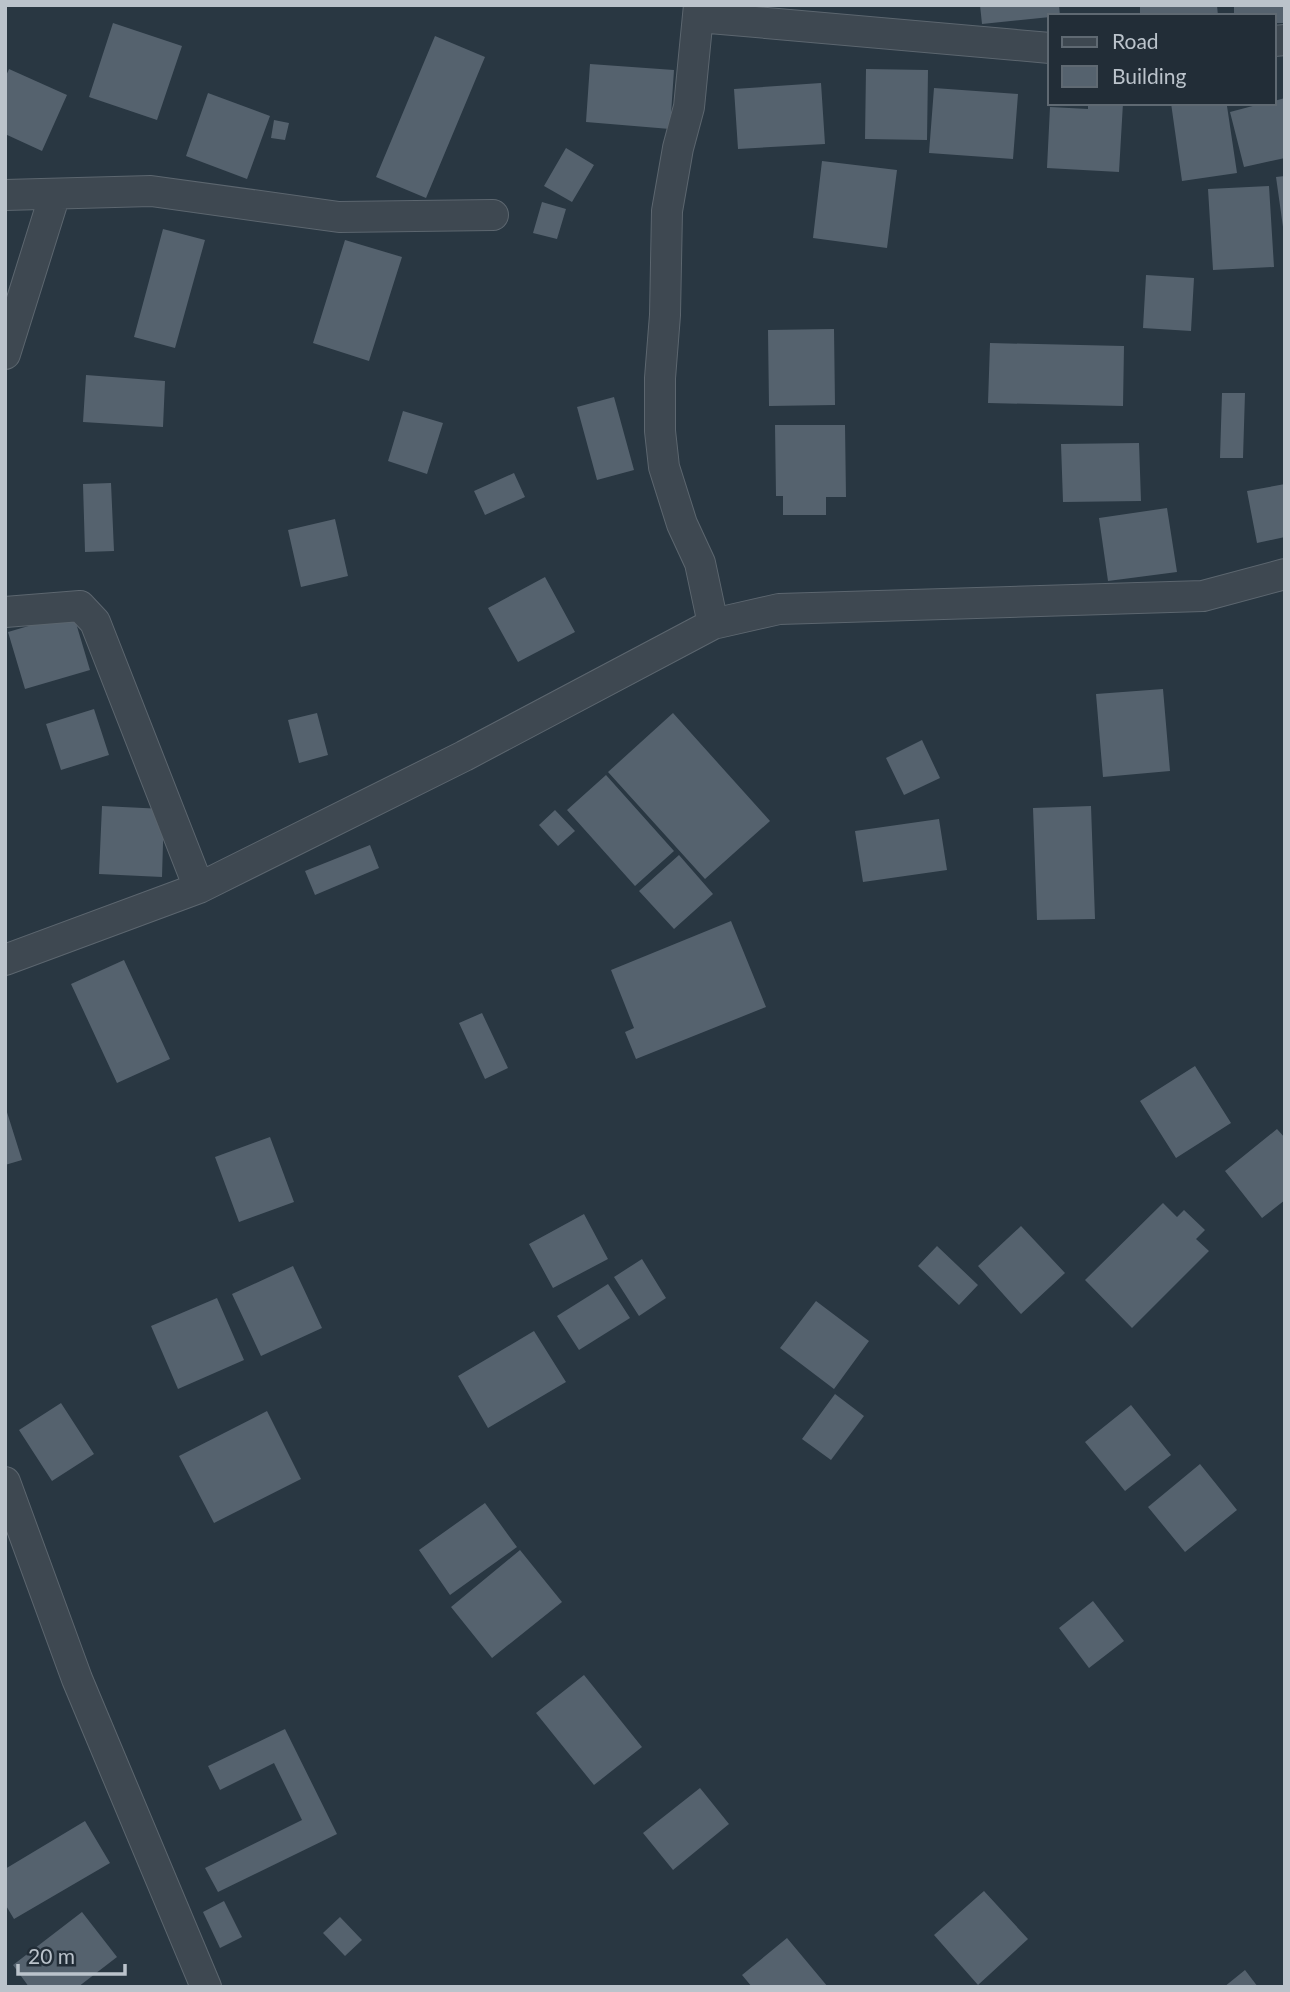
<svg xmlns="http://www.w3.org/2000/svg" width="1290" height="1992" viewBox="0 0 1290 1992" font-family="Lato,sans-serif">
<rect width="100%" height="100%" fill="#293742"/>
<!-- building -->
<path fill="#55626e" d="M980 5H1059L1060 16 982 24Z
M1140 5H1217L1218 16H1140Z
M1234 5H1285V23H1274V16H1234Z
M113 23 182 46 157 120 89 97Z
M435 36 485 57 426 198 376 177Z
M590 64 674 70 670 129 586 122Z
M9 69 67 95 42 151 5 134V78Z
M866 69 928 70 927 140 865 139Z
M821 83 825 144 738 149 734 89Z
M934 88 1018 94 1013 159 929 153Z
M208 93 270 116 247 179 186 156Z
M1285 98V158L1244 167 1230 112 1264 103H1274V101Z
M1088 103H1123L1119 172 1047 168 1050 107 1088 109Z
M1171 103H1236V105L1227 106 1237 173 1182 181Z
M274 120 289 123 285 140 271 138Z
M566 148 594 165 572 202 544 186Z
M822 161 897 170 887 248 813 238Z
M1285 176V227H1283L1276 177Z
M1269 186 1274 267 1213 270 1208 189Z
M542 202 566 209 557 239 533 233Z
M163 229 205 240 175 348 134 337Z
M345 240 402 257 369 361 313 343Z
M1146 275 1194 278 1191 331 1143 328Z
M834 329 835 405 769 406 768 330Z
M990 343 1124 346 1123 406 988 403Z
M86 375 165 381 163 427 83 422Z
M1222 393H1245L1243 458H1220Z
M614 397 634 470 597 480 577 407Z
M403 411 443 423 427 474 388 461Z
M775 425H845L846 497H826V515H783V496H776Z
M1139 443 1141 501 1063 502 1061 444Z
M514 473 525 497 485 515 474 491Z
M111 483 114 551 85 552 83 484Z
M1285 484V537L1257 543 1247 491Z
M1167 508 1177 572 1108 581 1099 518Z
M335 519 348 576 301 587 288 530Z
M545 577 575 632 518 662 488 608Z
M73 613 90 670 25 689 8 632Z
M1163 689 1170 771 1103 777 1096 694Z
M94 709 109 755 61 770 46 724Z
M317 713 328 755 299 763 288 720Z
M673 713 770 821 705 879 608 772Z
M922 740 940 778 904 795 886 758Z
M606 775 674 851 635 886 567 810Z
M102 806 164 809 162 877 99 874Z
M1091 806 1095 919 1037 920 1033 808Z
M555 810 575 831 558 846 539 825Z
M939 819 947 870 863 882 855 831Z
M370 845 379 868 315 895 305 871Z
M679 855 713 894 674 929 639 891Z
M731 921 766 1007 636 1059 625 1032 634 1028 611 970Z
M124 960 170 1059 117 1083 71 984Z
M482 1013 508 1068 485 1079 459 1023Z
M1195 1066 1231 1123 1176 1158 1140 1101Z
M6 1109 22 1160 5 1165V1110Z
M1277 1129 1285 1138V1200L1262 1218 1225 1171Z
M270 1137 294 1202 239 1222 215 1157Z
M1163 1203 1177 1217 1184 1210 1205 1230 1196 1239 1209 1251 1132 1328 1085 1280Z
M584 1214 608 1259 553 1288 529 1244Z
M1021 1226 1065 1273 1021 1314 978 1266Z
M937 1246 978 1285 959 1305 918 1266Z
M642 1259 666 1298 639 1316 614 1277Z
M293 1266 322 1328 261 1356 232 1294Z
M608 1284 630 1318 579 1350 557 1316Z
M217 1298 244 1360 178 1389 151 1326Z
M816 1301 869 1341 834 1389 780 1348Z
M534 1331 566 1382 488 1428 458 1376Z
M835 1394 864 1416 831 1460 802 1439Z
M61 1403 94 1454 52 1481 19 1430Z
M1131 1405 1171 1455 1125 1491 1085 1442Z
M267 1411 301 1479 214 1523 179 1456Z
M1200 1464 1237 1510 1185 1552 1148 1507Z
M485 1503 517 1547 450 1595 419 1550Z
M520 1550 562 1602 492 1658 451 1607Z
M1093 1601 1124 1641 1089 1668 1059 1628Z
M584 1675 642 1747 594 1785 536 1713Z
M285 1729 337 1834 218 1892 205 1868 302 1820 274 1763 220 1790 208 1766Z
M700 1788 729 1824 673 1870 643 1833Z
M85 1821 110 1863 14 1919 5 1904V1869Z
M984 1891 1028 1939 978 1985 934 1935Z
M224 1901 242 1937 220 1948 203 1912Z
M82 1912 117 1957 78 1987H29L13 1965Z
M340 1917 362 1940 345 1956 323 1933Z
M787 1938 828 1987H752L742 1975Z
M1245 1970 1258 1987H1224Z"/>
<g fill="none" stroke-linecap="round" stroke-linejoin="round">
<defs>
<path id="minor" d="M699 5 689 107 678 148 667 211 665 315 660 378V431L664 467 682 524 700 563 713 624
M698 17 1050 48
M1274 41 1285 40
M5 195 151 191 339 217 493 215
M5 354 55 194
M5 612 80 606 95 622 199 888
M5 960 199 888 464 756 713 624 779 609 1203 596 1285 574
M5 1482 77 1679 206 1987"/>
</defs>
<!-- minor casing -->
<use href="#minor" stroke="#5c666f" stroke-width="32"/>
<!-- minor -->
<use href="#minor" stroke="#3e4851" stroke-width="30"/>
</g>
<!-- border -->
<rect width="1290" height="1992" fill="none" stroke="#bbc3cb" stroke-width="14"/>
<!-- legend -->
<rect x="1048" y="14" width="228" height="91" fill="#222d37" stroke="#5f6972" stroke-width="2"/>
<rect x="1062" y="37" width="35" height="10" fill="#3e4851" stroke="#5f6972" stroke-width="2"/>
<text x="1112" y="49" font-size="21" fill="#bbc3cb">Road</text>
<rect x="1062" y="66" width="35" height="21" fill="#55626e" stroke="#5f6972" stroke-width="2"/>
<text x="1112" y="84" font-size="21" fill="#bbc3cb">Building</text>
<!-- scale -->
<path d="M18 1964v10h107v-10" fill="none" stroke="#bbc3cb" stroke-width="3.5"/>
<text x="28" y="1964" font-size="21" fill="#bbc3cb" stroke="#222d37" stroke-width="5" paint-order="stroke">20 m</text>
</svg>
